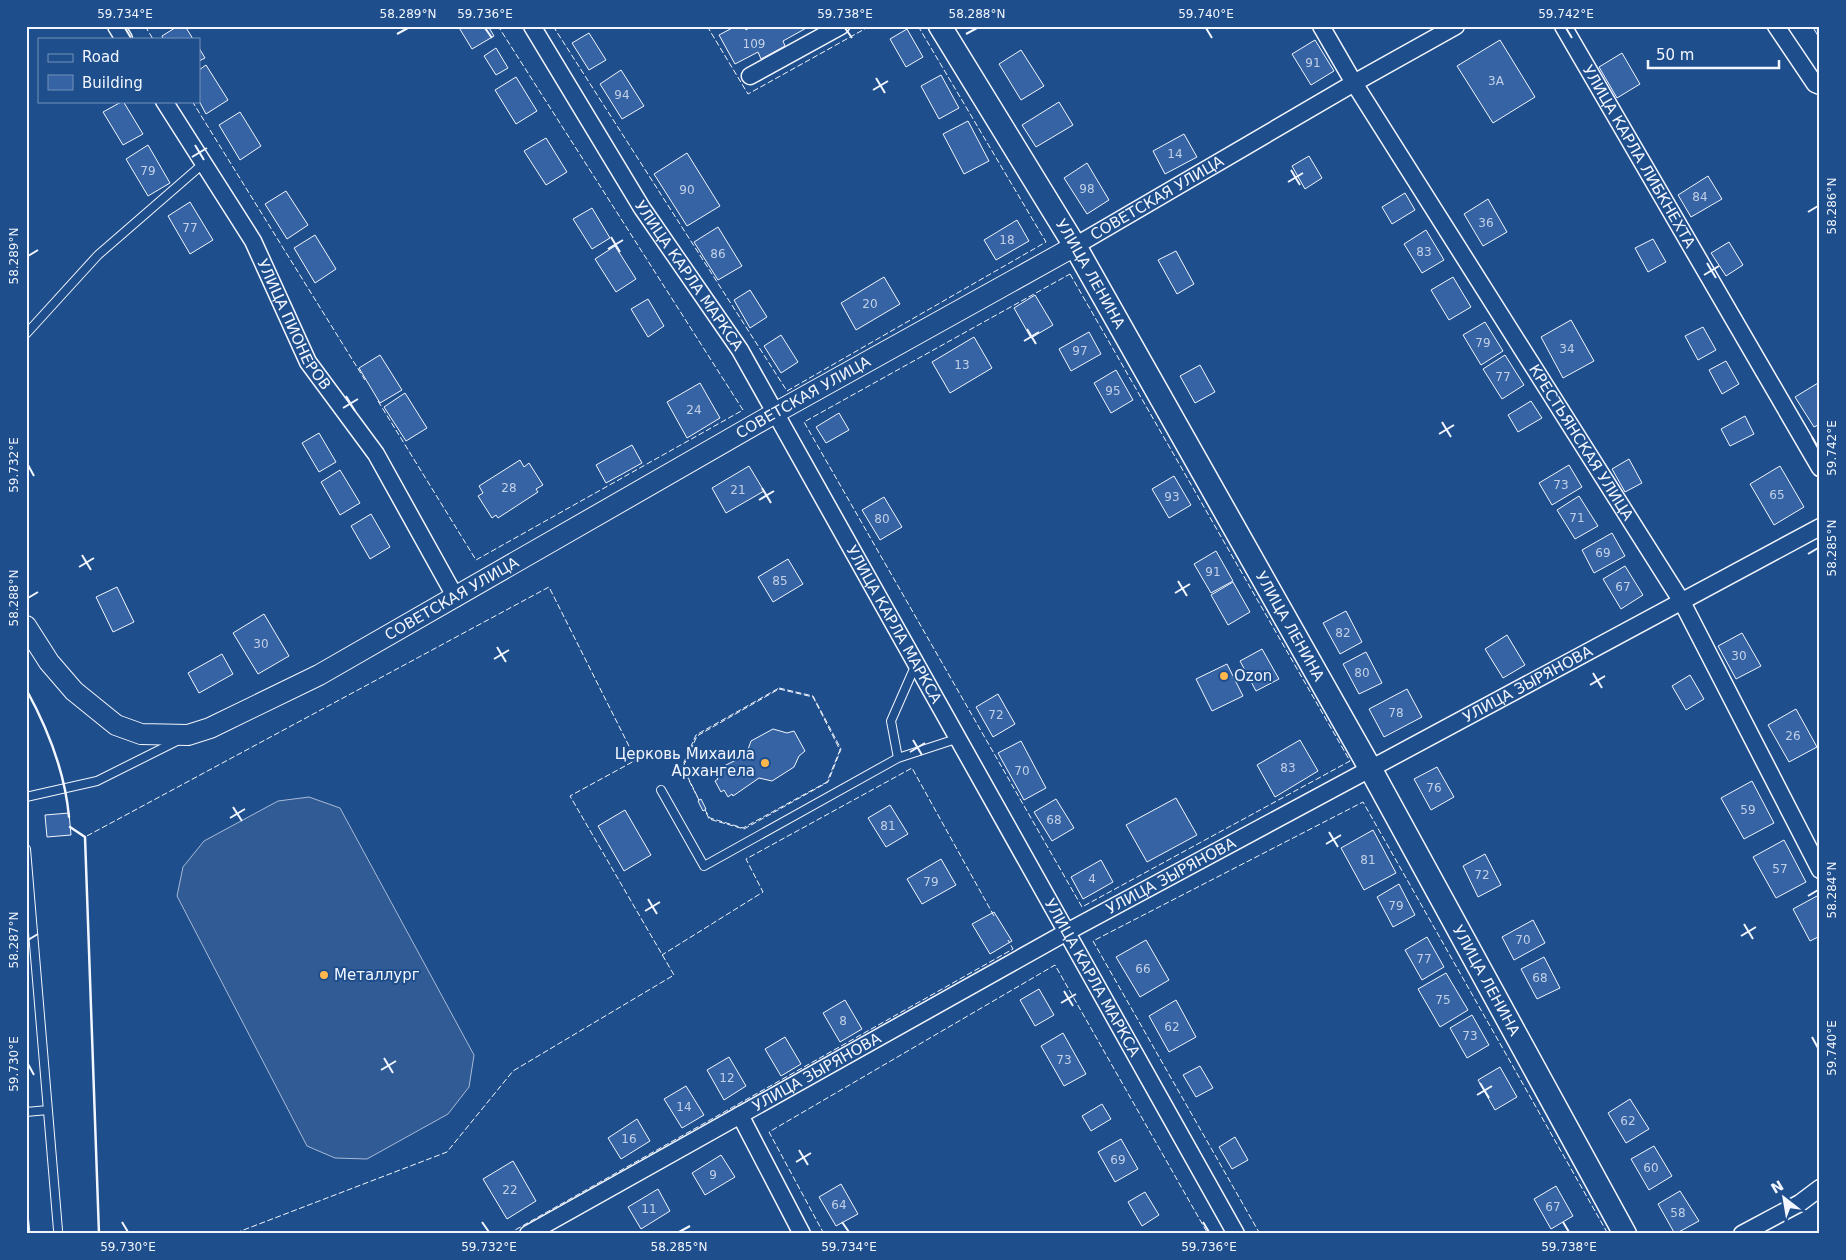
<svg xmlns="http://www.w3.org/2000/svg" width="1846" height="1260" viewBox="0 0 1846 1260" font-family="'DejaVu Sans',sans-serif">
<rect width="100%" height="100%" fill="#1f4e8c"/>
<!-- built -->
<path fill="#305b95" stroke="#a8bbd7" d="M309 797 340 808 474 1055 469 1087 448 1114 367 1159 335 1158 307 1146 177 896 183 867 204 841 278 801Z"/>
<!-- building -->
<path fill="#3563a3" stroke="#f2f6ff" d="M178 26H185L193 39H163L162 36Z
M458 26H488L494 36 472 49Z
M736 26H744L746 30 752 26H810L783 41 785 46 761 59 758 52 735 64 719 35Z
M1812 26H1820V39Z
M907 29 923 57 906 67 890 39Z
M589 33 606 60 589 70 572 43Z
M1315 40 1334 71 1311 85 1292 54Z
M1500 40 1535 97 1493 123 1457 66Z
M199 48 205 58 199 61Z
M496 48 508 68 496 75 484 56Z
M1021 50 1044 86 1021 100 999 64Z
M1622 53 1640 84 1617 98 1599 67Z
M206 65 228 100 206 114 199 101V70Z
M621 70 644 106 622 119 600 84Z
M941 75 959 108 939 119 921 86Z
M516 77 537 111 516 124 495 90Z
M123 101 143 134 123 145 103 112Z
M1059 102 1073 125 1036 147 1022 125Z
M240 112 261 146 240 160 219 125Z
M968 121 989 161 964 174 943 134Z
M1184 134 1197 157 1165 174 1153 151Z
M546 138 567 172 546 185 524 151Z
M148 145 170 183 148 196 126 159Z
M687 153 720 206 687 226 654 174Z
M1309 156 1322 178 1305 189 1292 166Z
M1087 163 1109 200 1087 214 1064 178Z
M1708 176 1722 199 1691 217 1678 195Z
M286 191 308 225 287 239 265 204Z
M1405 193 1415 210 1392 224 1382 207Z
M1488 199 1507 232 1483 246 1464 214Z
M190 202 213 240 190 254 168 216Z
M592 208 610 238 592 249 573 219Z
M1017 220 1029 241 996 260 984 240Z
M718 227 742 266 718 280 694 242Z
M1426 230 1444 260 1422 273 1404 244Z
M315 235 336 269 315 283 294 248Z
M1653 239 1666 262 1648 272 1635 248Z
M1729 242 1743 265 1726 276 1711 253Z
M615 246 636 279 616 292 595 259Z
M1176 251 1194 284 1177 294 1158 260Z
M884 277 900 304 856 330 841 303Z
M1453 277 1471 307 1449 320 1431 290Z
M750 290 767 317 750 328 734 300Z
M1035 295 1053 325 1031 338 1014 308Z
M648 299 664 326 648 337 631 309Z
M1571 320 1594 361 1563 378 1541 337Z
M1485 322 1503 351 1481 365 1463 335Z
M1703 327 1716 350 1698 360 1685 336Z
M1089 332 1101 354 1071 371 1059 349Z
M781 335 798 362 781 373 764 346Z
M974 337 992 368 950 393 932 362Z
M380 355 402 390 380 403 359 368Z
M1505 355 1524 385 1502 399 1483 369Z
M1726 361 1739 384 1722 394 1709 370Z
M1200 365 1215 392 1195 403 1180 376Z
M1116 370 1133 400 1111 413 1094 383Z
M700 383 720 418 687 438 667 402Z
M1818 383 1820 386V424L1814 427 1795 397Z
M405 393 427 428 406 441 384 407Z
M1531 401 1542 418 1518 432 1508 415Z
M839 413 849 430 826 443 816 427Z
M1745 416 1754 434 1730 446 1721 429Z
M319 433 336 462 319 472 302 443Z
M632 445 642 463 606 483 596 465Z
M1629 459 1642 483 1625 492 1612 469Z
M520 460 524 467 529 463 543 485 536 489 538 492 498 518 496 515 492 518 478 496 483 493 479 486Z
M1569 465 1582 487 1552 505 1539 483Z
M749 466 764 491 726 513 712 488Z
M1780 466 1804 507 1774 525 1750 484Z
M340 470 360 503 340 515 321 482Z
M1174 476 1191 505 1169 518 1152 489Z
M1579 496 1598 526 1575 539 1557 510Z
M884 497 902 527 880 540 862 510Z
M371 514 390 547 370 559 351 526Z
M1612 533 1625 556 1594 573 1582 550Z
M1216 551 1233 581 1211 593 1194 564Z
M788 559 803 584 773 602 758 577Z
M1625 566 1643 595 1621 609 1603 579Z
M1233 582 1250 612 1228 625 1211 595Z
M117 587 134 622 113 632 96 597Z
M1346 611 1362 642 1340 654 1323 623Z
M264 614 289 656 258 674 233 633Z
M1742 633 1761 666 1736 679 1718 646Z
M1507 635 1525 665 1503 678 1485 649Z
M1262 649 1279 679 1256 691 1240 661Z
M1366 652 1382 683 1359 694 1343 664Z
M222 654 233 674 199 693 188 673Z
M1227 664 1243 696 1212 711 1196 679Z
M1690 675 1704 699 1686 710 1672 686Z
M1407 689 1422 717 1384 737 1369 709Z
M998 694 1015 724 993 737 976 707Z
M1796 709 1817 747 1789 762 1768 725Z
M773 729 787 733 794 731 805 751 799 756 794 767 772 781 759 778 733 796 732 794 728 797 724 790 721 792 715 781 718 779 714 774 719 771 718 769 746 755 751 741Z
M1300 740 1318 771 1275 797 1257 765Z
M1021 741 1046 788 1024 800 998 753Z
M1437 767 1454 797 1431 810 1414 779Z
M1752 781 1774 823 1744 839 1721 798Z
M1176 798 1197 835 1147 862 1126 825Z
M701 799 706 809 703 811 698 801Z
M1056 799 1074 828 1052 841 1034 812Z
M890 805 908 834 886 847 868 818Z
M625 810 651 855 624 871 598 826Z
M69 813 71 835 47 837 45 815Z
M1373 830 1396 873 1364 890 1341 848Z
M1784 840 1806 882 1776 898 1753 857Z
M1485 854 1501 885 1478 897 1463 866Z
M941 859 956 885 922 904 907 879Z
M1101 860 1113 882 1083 899 1071 877Z
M1399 884 1415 915 1393 927 1377 897Z
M1817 896 1820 902V936L1810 941 1793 909Z
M994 912 1012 941 990 954 972 924Z
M1533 920 1545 943 1514 960 1502 937Z
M1427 937 1444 967 1422 980 1405 950Z
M1146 940 1169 980 1140 997 1116 957Z
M1544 957 1560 988 1537 999 1521 969Z
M1446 973 1468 1010 1440 1027 1418 989Z
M1039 989 1054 1015 1035 1026 1020 1000Z
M845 1000 862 1029 840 1042 823 1013Z
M1176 1000 1196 1037 1169 1052 1149 1016Z
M1472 1015 1489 1045 1467 1058 1450 1028Z
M1063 1033 1086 1074 1064 1086 1041 1046Z
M785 1037 801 1064 781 1076 765 1049Z
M729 1057 746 1086 724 1100 707 1070Z
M1200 1066 1213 1088 1196 1097 1183 1075Z
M1500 1067 1517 1097 1495 1110 1478 1080Z
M686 1086 704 1115 682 1128 664 1099Z
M1630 1099 1649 1129 1626 1143 1608 1113Z
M1102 1104 1111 1119 1091 1131 1082 1116Z
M637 1119 650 1141 621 1159 608 1138Z
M1235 1137 1248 1160 1232 1169 1219 1147Z
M1121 1139 1138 1169 1115 1182 1098 1152Z
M1654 1146 1672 1176 1649 1190 1631 1159Z
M721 1155 735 1177 705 1195 692 1173Z
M513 1161 536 1201 507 1219 483 1179Z
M841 1184 858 1214 836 1226 819 1197Z
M1556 1186 1573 1216 1551 1229 1534 1199Z
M658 1189 670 1211 641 1229 628 1207Z
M1680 1191 1699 1221 1675 1234 1658 1204Z
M1145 1192 1159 1215 1142 1226 1128 1202Z
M26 1193 30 1234H26Z"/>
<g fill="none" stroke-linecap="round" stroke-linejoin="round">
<defs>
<path id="service" d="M26 334 98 255 204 163
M898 758 891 721 916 664
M661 790 704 866 898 758 959 738
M26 797 97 781 177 741
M26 849 58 1230
M26 1112 48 1110"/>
<g id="minor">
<path d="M116 26 124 39"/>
<path id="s1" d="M532 26 642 208 740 350 1236 1234"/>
<path id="s2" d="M1321 26 1354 83 1682 602 1820 870"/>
<path id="s3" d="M1563 26 1820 468"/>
<path d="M1776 26 1815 84 1820 86"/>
<path d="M750 76 841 26"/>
<path id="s4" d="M164 101 253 241 308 362 376 454 456 598"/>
<path id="s5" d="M1075 246 1354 83 1456 26"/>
<path d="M740 1115 802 1234"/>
<path id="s6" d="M528 1234 1065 933 1820 527"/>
<path d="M1742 1234 1800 1203 1820 1188"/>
</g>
<g id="tertiary">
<path id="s7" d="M26 626 49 662 74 691 116 725 141 734 188 735 210 728 319 675 775 413 1075 246"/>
</g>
<g id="secondary">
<path id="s8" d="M940 26 1075 246 1370 768 1625 1234"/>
</g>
</defs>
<!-- service casing -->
<use href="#service" stroke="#f2f6ff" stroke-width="10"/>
<!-- minor casing -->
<use href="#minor" stroke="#f2f6ff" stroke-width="19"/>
<!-- tertiary casing -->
<use href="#tertiary" stroke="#f2f6ff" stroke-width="22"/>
<!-- secondary casing -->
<use href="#secondary" stroke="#f2f6ff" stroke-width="25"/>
<!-- service -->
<use href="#service" stroke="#1f4e8c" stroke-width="8"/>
<!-- minor -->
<use href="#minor" stroke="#1f4e8c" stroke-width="16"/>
<!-- tertiary -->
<use href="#tertiary" stroke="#1f4e8c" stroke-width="20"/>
<!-- secondary -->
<use href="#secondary" stroke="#1f4e8c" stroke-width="22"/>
<!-- fence -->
<path stroke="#f2f6ff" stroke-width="1" stroke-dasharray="6 2.5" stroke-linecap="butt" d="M145 26 153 39
M553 26 787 391 1046 242 918 26
M707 26 748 94 870 26
M192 101 365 380
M1070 274 1350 761 1082 907 804 422Z
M378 401 476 560 743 410 498 26
M779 688 813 696 841 749 828 782 744 829 709 819 705 810 710 818 743 828 827 782 840 750 813 697 779 689 697 736 683 767 699 800 682 767 696 735Z
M663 956 662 955 763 892 746 859 912 768 994 916
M99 1234 85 837 549 587 636 760 570 796 674 975 513 1071 447 1152 233 1234
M508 1234 1013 949 1008 940
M824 1234 769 1132 1055 965 1208 1234
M1260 1234 1093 941 1363 802 1608 1234"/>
<!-- wall -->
<path stroke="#f2f6ff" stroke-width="2.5" d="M26 689C47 727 65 773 69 817
M70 827 85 837 99 1234"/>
</g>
<!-- ticks -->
<path fill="none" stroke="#f2f6ff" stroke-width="2" d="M125 28 131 38M485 28 492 38M845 28 852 38M1206 28 1212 38M1566 28 1572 38M397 34 408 28M966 34 977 28M876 78 885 93M873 90 888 81M195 145 204 160M192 157 207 148M1291 170 1300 185M1288 182 1303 173M1808 212 1818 206M611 237 620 252M608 249 623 240M28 256 38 250M1707 263 1716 278M1704 275 1719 266M1027 329 1036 344M1024 341 1039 332M346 396 355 411M343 408 358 399M1442 422 1451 437M1439 434 1454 425M1812 437 1818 448M28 465 34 476M762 488 771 503M759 500 774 491M1808 554 1818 548M82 555 91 570M79 567 94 558M1178 581 1187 596M1175 593 1190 584M28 598 38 592M497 647 506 662M494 659 509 650M1593 673 1602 688M1590 685 1605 676M913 740 922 755M910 752 925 743M233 807 242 821M230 818 245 809M1329 832 1338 847M1326 844 1341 835M1808 896 1818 890M648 899 657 914M645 911 660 902M1744 924 1753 939M1741 936 1756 927M28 940 38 934M1064 991 1073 1006M1061 1003 1076 994M1812 1037 1818 1048M384 1058 393 1073M28 1064 34 1075M381 1070 396 1061M1480 1083 1489 1098M1477 1095 1492 1086M799 1150 808 1165M796 1162 811 1153M122 1222 128 1232M482 1222 489 1232M842 1222 849 1232M1203 1222 1209 1232M1563 1222 1569 1232M679 1232 690 1226"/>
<!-- markers -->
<g fill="#ffb74d" stroke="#1f4e8c" stroke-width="2">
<circle cx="1224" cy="676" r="5"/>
<circle cx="765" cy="763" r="5"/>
<circle cx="324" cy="975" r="5"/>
</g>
<g text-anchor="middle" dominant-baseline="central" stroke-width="4" stroke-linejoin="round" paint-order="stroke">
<!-- number labels -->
<g font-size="12" fill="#c3d1e8">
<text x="754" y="44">109</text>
<text x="1313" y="63">91</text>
<text x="1496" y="81">3А</text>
<text x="622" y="95">94</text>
<text x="1175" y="154">14</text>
<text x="148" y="171">79</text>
<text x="1087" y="189">98</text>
<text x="687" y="190">90</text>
<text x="1700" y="197">84</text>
<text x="1486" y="223">36</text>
<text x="190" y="228">77</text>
<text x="1007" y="240">18</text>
<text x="1424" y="252">83</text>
<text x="718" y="254">86</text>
<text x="870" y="304">20</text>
<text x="1483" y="343">79</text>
<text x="1567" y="349">34</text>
<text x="1080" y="351">97</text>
<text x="962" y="365">13</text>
<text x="1503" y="377">77</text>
<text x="1113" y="391">95</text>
<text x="694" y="410">24</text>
<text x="1561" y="485">73</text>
<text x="509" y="488">28</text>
<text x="738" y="490">21</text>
<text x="1777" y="495">65</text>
<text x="1172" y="497">93</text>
<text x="1577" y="518">71</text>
<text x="882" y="519">80</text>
<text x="1603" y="553">69</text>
<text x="1213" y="572">91</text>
<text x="780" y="581">85</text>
<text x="1623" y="587">67</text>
<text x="1343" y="633">82</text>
<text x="261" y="644">30</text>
<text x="1739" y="656">30</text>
<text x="1362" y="673">80</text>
<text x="1396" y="713">78</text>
<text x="996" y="715">72</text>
<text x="1793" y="736">26</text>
<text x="1288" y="768">83</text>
<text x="1022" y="771">70</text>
<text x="1434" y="788">76</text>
<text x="1748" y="810">59</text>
<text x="1054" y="820">68</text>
<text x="888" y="826">81</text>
<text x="1368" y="860">81</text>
<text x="1780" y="869">57</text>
<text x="1482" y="875">72</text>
<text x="1092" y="879">4</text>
<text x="931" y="882">79</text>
<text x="1396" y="906">79</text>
<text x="1523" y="940">70</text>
<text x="1424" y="959">77</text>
<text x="1143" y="969">66</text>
<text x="1540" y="978">68</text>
<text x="1443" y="1000">75</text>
<text x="843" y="1021">8</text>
<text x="1172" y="1027">62</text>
<text x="1470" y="1036">73</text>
<text x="1064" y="1060">73</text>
<text x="727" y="1078">12</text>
<text x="684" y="1107">14</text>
<text x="1628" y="1121">62</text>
<text x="629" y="1139">16</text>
<text x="1118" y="1160">69</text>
<text x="1651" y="1168">60</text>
<text x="713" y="1175">9</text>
<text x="510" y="1190">22</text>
<text x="839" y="1205">64</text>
<text x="1553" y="1207">67</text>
<text x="649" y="1209">11</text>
<text x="1678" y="1213">58</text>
</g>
<!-- street labels -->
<g font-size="15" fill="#f2f6ff" stroke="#1f4e8c">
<text stroke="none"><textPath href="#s3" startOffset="151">УЛИЦА КАРЛА ЛИБКНЕХТА</textPath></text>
<text stroke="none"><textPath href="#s5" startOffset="95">СОВЕТСКАЯ УЛИЦА</textPath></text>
<text stroke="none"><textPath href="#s8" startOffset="290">УЛИЦА ЛЕНИНА</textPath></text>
<text stroke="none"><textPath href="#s1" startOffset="295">УЛИЦА КАРЛА МАРКСА</textPath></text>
<text stroke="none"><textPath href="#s4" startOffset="259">УЛИЦА ПИОНЕРОВ</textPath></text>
<text stroke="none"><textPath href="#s7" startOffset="911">СОВЕТСКАЯ УЛИЦА</textPath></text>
<text stroke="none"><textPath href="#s2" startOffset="491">КРЕСТЬЯНСКАЯ УЛИЦА</textPath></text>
<text stroke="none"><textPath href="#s7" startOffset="506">СОВЕТСКАЯ УЛИЦА</textPath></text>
<text stroke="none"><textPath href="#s1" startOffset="700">УЛИЦА КАРЛА МАРКСА</textPath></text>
<text stroke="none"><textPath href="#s8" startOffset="695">УЛИЦА ЛЕНИНА</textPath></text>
<text stroke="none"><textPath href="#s6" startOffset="1141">УЛИЦА ЗЫРЯНОВА</textPath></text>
<text stroke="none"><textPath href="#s6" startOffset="736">УЛИЦА ЗЫРЯНОВА</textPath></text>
<text stroke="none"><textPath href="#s1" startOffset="1105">УЛИЦА КАРЛА МАРКСА</textPath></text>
<text stroke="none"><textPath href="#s8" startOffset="1100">УЛИЦА ЛЕНИНА</textPath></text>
<text stroke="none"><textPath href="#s6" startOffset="331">УЛИЦА ЗЫРЯНОВА</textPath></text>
</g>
<!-- poi labels -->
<g font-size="15" fill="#f2f6ff" stroke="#1f4e8c" text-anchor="start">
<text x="1234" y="676">Ozon</text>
<text x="755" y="754" text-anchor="end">Церковь Михаила<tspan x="755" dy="17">Архангела</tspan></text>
<text x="334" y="975">Металлург</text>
</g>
</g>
<!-- border -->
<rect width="1846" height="1260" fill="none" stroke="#1f4e8c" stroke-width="55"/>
<!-- legend -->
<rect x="38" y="38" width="162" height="65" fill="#1f4e8c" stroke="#7391ba"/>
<rect x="48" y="54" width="25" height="8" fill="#1f4e8c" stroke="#7391ba"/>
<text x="82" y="62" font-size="15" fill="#f2f6ff">Road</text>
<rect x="48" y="75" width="25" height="15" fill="#3563a3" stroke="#7391ba"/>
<text x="82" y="88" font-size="15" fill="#f2f6ff">Building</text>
<!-- north arrow -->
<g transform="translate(1784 1198) rotate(329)" stroke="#1f4e8c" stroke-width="4" paint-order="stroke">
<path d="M0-4L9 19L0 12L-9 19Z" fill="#f2f6ff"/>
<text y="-8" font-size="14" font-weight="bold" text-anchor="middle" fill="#f2f6ff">N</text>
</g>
<!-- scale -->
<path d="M1648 60v8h131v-8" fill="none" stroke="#f2f6ff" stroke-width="2.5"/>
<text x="1656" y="60" font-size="15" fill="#f2f6ff" stroke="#1f4e8c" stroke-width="4" paint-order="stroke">50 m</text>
<rect x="28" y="28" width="1790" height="1204" fill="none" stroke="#f2f6ff" stroke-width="2"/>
<g font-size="12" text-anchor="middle" fill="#f2f6ff">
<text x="125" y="18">59.734°E</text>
<text x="408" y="18">58.289°N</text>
<text x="485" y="18">59.736°E</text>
<text x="845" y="18">59.738°E</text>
<text x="977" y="18">58.288°N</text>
<text x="1206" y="18">59.740°E</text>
<text x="1566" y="18">59.742°E</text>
<text transform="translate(1832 206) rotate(-90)" y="4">58.286°N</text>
<text transform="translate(14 256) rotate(-90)" y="4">58.289°N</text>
<text transform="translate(1832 448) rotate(-90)" y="4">59.742°E</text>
<text transform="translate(14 465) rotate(-90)" y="4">59.732°E</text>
<text transform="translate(1832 548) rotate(-90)" y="4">58.285°N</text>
<text transform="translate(14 598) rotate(-90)" y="4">58.288°N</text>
<text transform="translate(1832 890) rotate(-90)" y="4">58.284°N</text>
<text transform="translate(14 940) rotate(-90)" y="4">58.287°N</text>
<text transform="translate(1832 1048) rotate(-90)" y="4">59.740°E</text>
<text transform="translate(14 1064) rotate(-90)" y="4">59.730°E</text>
<text x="128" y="1251">59.730°E</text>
<text x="489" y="1251">59.732°E</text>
<text x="679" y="1251">58.285°N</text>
<text x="849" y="1251">59.734°E</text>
<text x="1209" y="1251">59.736°E</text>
<text x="1569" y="1251">59.738°E</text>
</g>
</svg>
